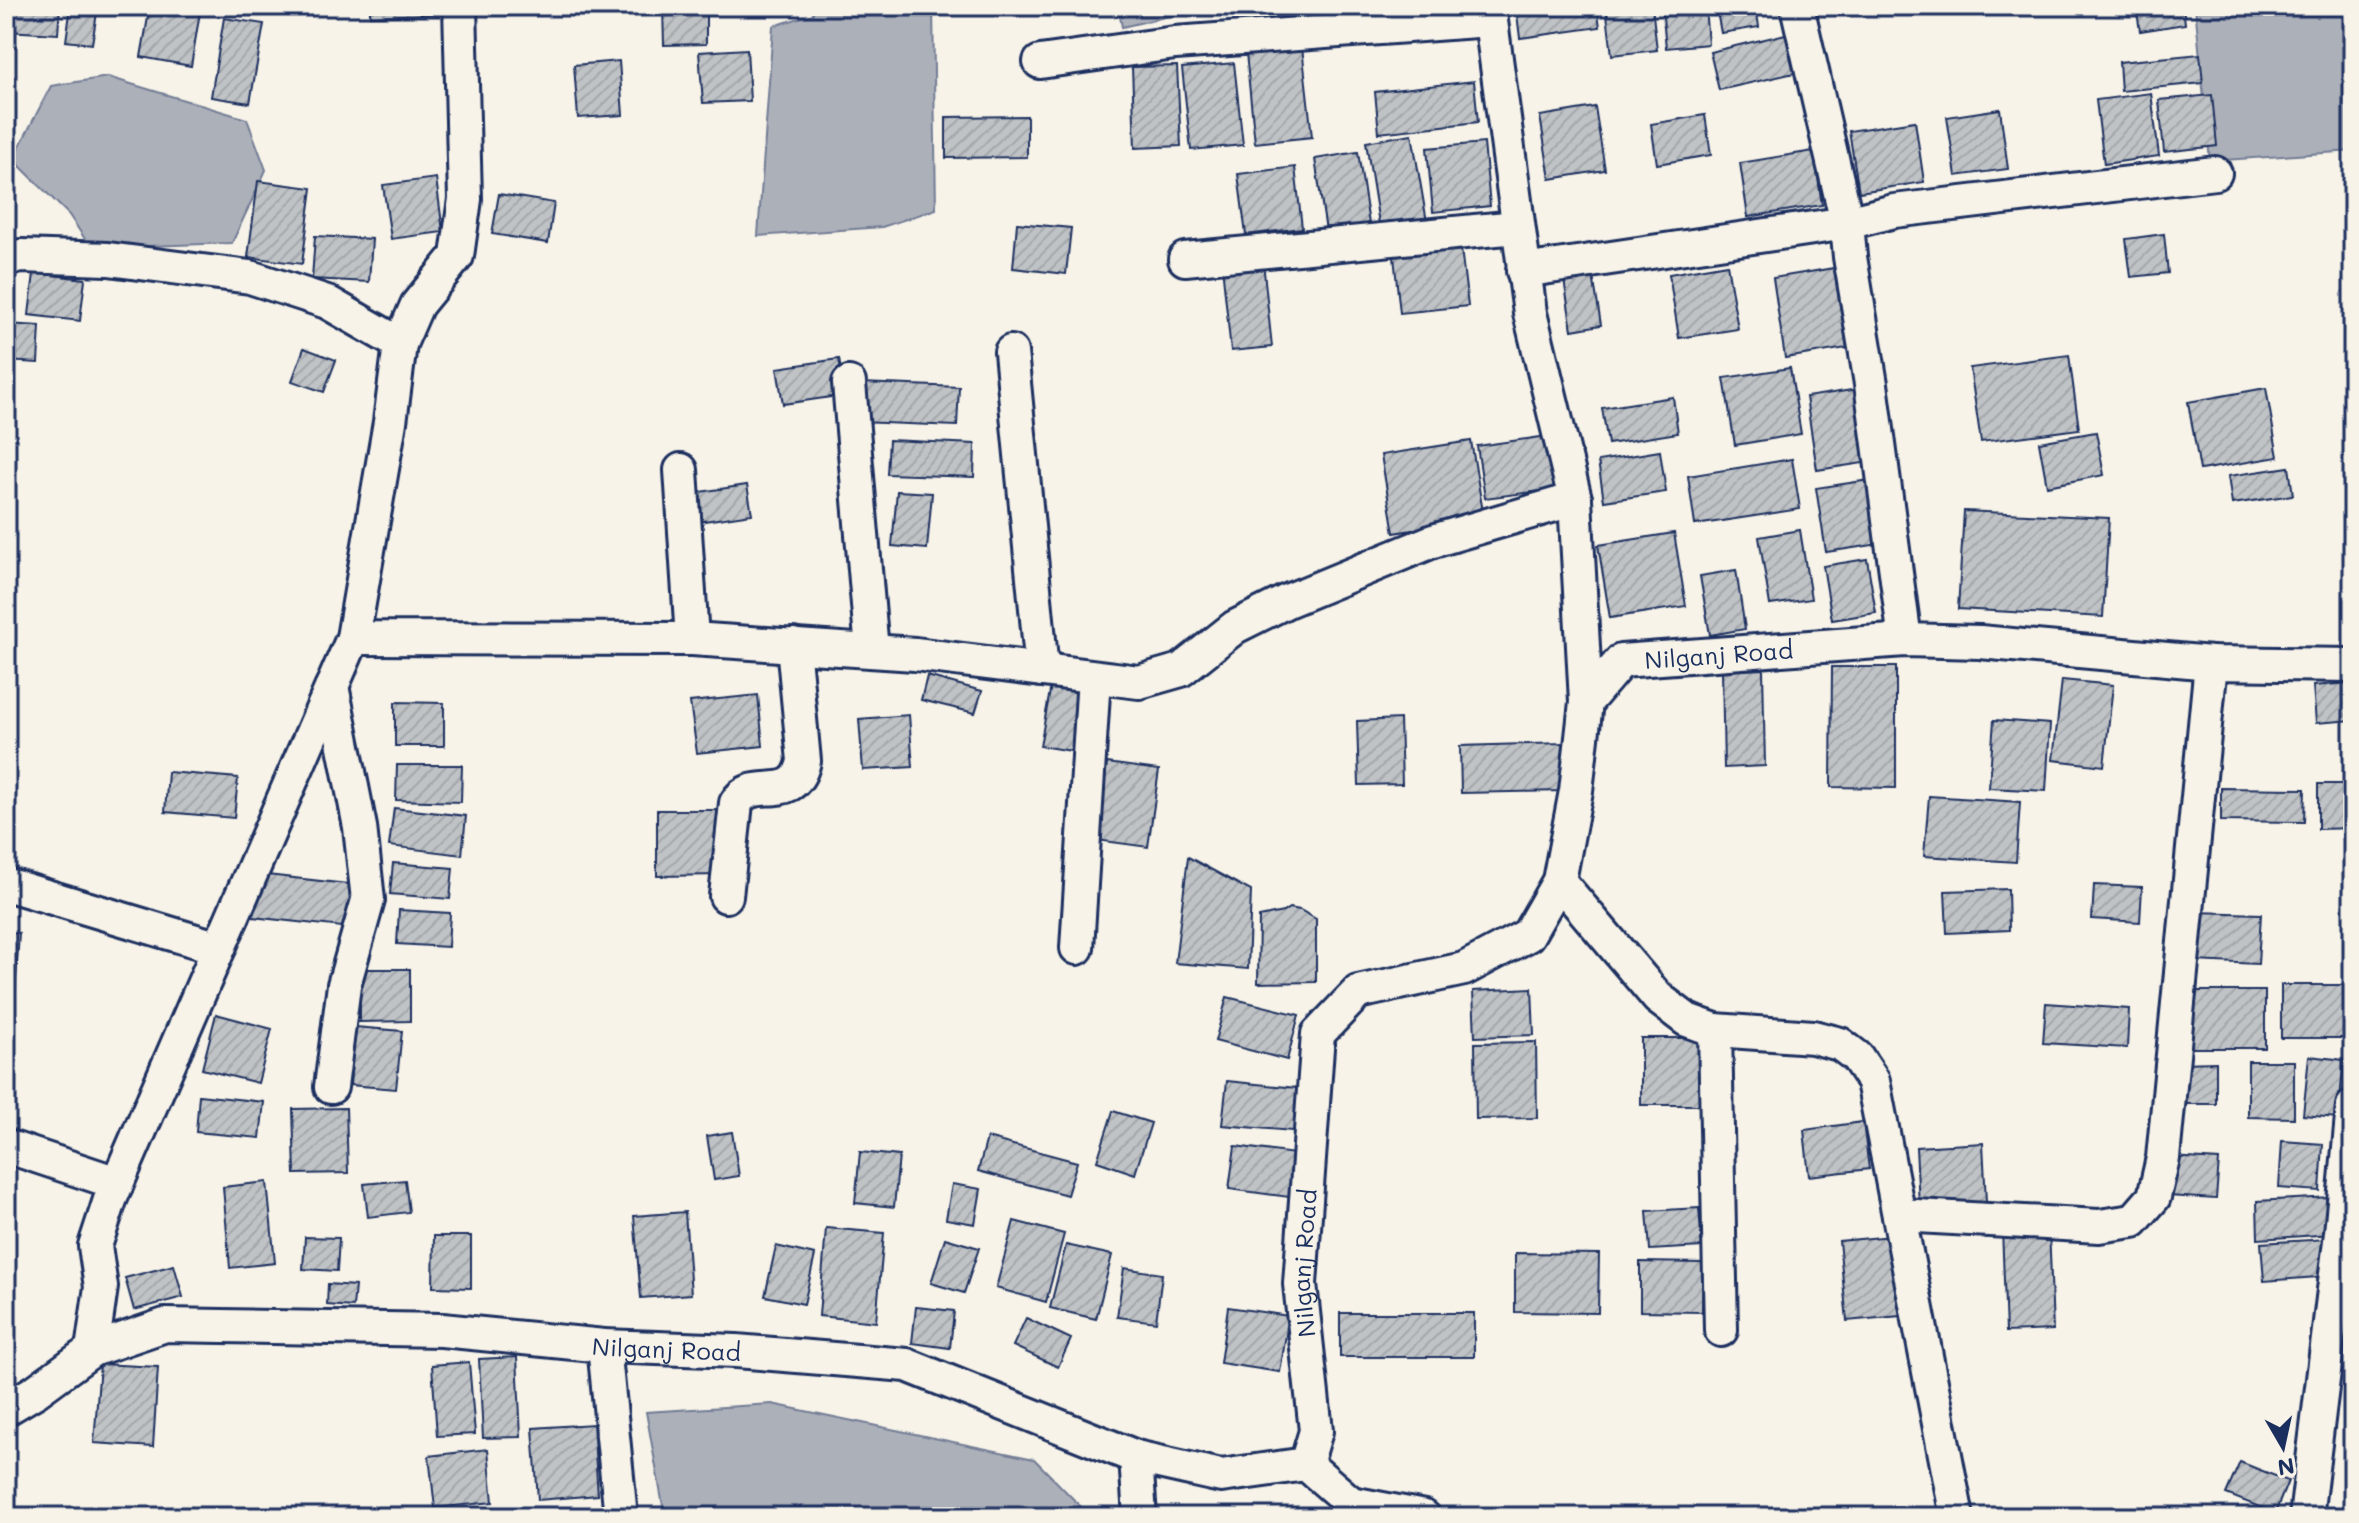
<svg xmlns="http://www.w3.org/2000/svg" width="2359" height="1523" viewBox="0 0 2359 1523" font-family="Mali,sans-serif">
<defs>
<pattern id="building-hatch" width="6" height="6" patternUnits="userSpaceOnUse" patternTransform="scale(2)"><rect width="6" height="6" fill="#c0c3c5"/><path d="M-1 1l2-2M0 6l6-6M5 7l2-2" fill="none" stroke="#a4a8ac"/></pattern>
</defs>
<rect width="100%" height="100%" fill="#f7f3e8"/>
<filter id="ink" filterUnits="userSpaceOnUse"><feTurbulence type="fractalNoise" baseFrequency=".0125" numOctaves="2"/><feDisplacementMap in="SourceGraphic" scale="16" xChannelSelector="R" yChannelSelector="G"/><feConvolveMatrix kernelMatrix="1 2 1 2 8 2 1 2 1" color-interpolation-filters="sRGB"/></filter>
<g filter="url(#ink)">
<!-- water -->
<path fill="#acb0b9" stroke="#727c95" stroke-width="2" d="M813 6H933L936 209 882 227 758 236 773 26 813 14Z
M1118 6H1248L1195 10 1122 27Z
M2195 6H2353V151L2210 161Z
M108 77 247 119 266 170 232 243 91 248 69 215 13 159 51 86Z
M772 1404 1034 1459 1091 1517H665L646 1412Z"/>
<!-- building -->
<path fill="url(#building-hatch)" stroke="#1b2f5e" stroke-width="2" d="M6 6H60L58 34 6 31Z
M71 6H98L92 44 66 41Z
M150 6H201L191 66 141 57Z
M370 6H437V14L370 16Z
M663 6H706V44L664 45Z
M1516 6H1597L1600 27 1520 38Z
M1606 6H1652L1657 50 1612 55Z
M1662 6H1705L1708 44 1666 48Z
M1716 6H1756L1759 27 1721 33Z
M2136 6H2183L2185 24 2140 31Z
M224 18 264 24 250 103 211 97Z
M1794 32 1803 71 1719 90 1710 52Z
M6 39 15 40 13 95 6 94Z
M1302 47 1312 137 1255 143 1246 53Z
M747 49 750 101 703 103 699 52Z
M2200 54 2203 83 2121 91 2119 62Z
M619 61 623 115 578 118 574 65Z
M1234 63 1243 145 1191 150 1182 68Z
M1177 66 1181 146 1135 148 1132 67Z
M1474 81 1478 122 1379 133 1375 92Z
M2151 93 2159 156 2104 164 2096 100Z
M2212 95 2217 146 2164 152 2159 100Z
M1595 107 1605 170 1550 179 1540 116Z
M2000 109 2008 169 1956 176 1947 117Z
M1705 115 1711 155 1657 164 1651 124Z
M1027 116V157L946 158V117Z
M1915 121 1924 182 1859 192 1849 131Z
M1412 134 1427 222 1380 230 1366 142Z
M1484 143 1490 206 1433 212 1427 148Z
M1814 151 1822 205 1748 217 1740 163Z
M1358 152 1369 224 1326 231 1315 159Z
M1295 167 1302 228 1246 235 1238 174Z
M436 178 443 232 391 239 383 185Z
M258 181 312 188 302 264 248 257Z
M499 194 554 203 548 243 492 234Z
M1017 223 1071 228 1066 274 1013 268Z
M2164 234 2168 273 2131 277 2126 239Z
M315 236 372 239 369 282 312 279Z
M1460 240 1468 306 1400 313 1393 247Z
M1263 262 1272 347 1231 351 1222 266Z
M1591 263 1601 325 1572 330 1562 267Z
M1727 264 1738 329 1679 338 1669 274Z
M1834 268 1847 348 1785 358 1773 278Z
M34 273 85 279 80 321 29 315Z
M6 324 40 326 38 363 6 361Z
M304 348 336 360 324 392 292 381Z
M2069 355 2079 429 1981 442 1970 368Z
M839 359 845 395 783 404 777 368Z
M1790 368 1801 434 1735 445 1724 378Z
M861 383 959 387 957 426 859 422Z
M2266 388 2278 457 2200 470 2188 402Z
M1859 389 1870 462 1817 470 1806 397Z
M1673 397 1678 433 1608 444 1602 408Z
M2096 432 2104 475 2047 486 2039 442Z
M1548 436 1556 489 1485 498 1477 446Z
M889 440 975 444 974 477 887 474Z
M1471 441 1484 518 1394 533 1381 455Z
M1660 451 1666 492 1604 501 1598 461Z
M1792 459 1800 509 1695 525 1688 476Z
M2289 467 2293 495 2232 504 2228 476Z
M1870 480 1880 544 1826 552 1816 488Z
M747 485 752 514 697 522 693 493Z
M897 491 932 493 927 549 892 546Z
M1964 511 2109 518 2103 617 1958 609Z
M1800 530 1811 599 1770 605 1759 537Z
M1674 533 1686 606 1610 618 1598 545Z
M1867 559 1876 613 1832 620 1823 566Z
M1736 570 1745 629 1710 635 1700 576Z
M1832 667H1896V788L1831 787Z
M1763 669 1765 766 1724 768 1722 670Z
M927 676 982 691 975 713 921 700Z
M1052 680 1091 688 1078 752 1040 746Z
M2062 680 2113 685 2104 766 2053 760Z
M2351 683 2353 720 2316 723 2313 686Z
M758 695 763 746 697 753 690 702Z
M395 702 444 703V746H395Z
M909 715 913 767 863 770 859 719Z
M1400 719 1402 784 1359 785 1357 721Z
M1994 720 2050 724 2046 791 1989 788Z
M1564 743 1565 791 1461 793 1460 746Z
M1107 763 1159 770 1148 847 1096 840Z
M397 765H462L461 802 396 800Z
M168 772 238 778 234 818 165 812Z
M2318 784H2353V828L2318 829Z
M2221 788 2305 789 2304 822 2221 821Z
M1929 796 2020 802 2016 862 1924 856Z
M394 808 466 816 462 855 389 846Z
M657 810H723V875L657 876Z
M1188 857 1251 891 1248 969 1175 963Z
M393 863 453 868 450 899 390 894Z
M258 874 356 885 351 928 253 917Z
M2094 885 2142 887 2140 922 2092 919Z
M2008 889 2009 930 1947 933 1945 891Z
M1289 908 1300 910 1316 919V982L1258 983 1259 917 1283 912Z
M399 910 450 913 448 947 397 944Z
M2196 912 2261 914 2258 964 2195 961Z
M6 932 19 933 15 995H6Z
M360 969H410V1021L360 1022Z
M2281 985H2344V1038H2281Z
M1532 988 1534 1035 1475 1037 1473 991Z
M2190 991H2265V1048H2191Z
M1227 997 1299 1015 1287 1060 1215 1041Z
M2046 1003 2129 1009 2127 1048 2043 1043Z
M216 1014 272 1029 258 1083 202 1069Z
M355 1027 402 1031 396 1089 350 1085Z
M1641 1038H1700V1105H1641Z
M1536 1042 1537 1118 1476 1119 1475 1043Z
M2309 1056 2344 1060 2338 1118 2303 1115Z
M2248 1061H2294V1118L2248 1117Z
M2216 1062V1104H2181V1063Z
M1227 1081 1307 1089 1303 1132 1222 1125Z
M199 1095 264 1102 260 1138 196 1132Z
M346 1108 348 1173 295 1174 293 1109Z
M1113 1111 1151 1123 1135 1174 1097 1161Z
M1863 1122 1869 1169 1809 1176 1804 1130Z
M732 1132 739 1176 714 1180 707 1136Z
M987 1138 1077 1162 1067 1195 978 1171Z
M2282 1141 2323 1144 2320 1191 2279 1188Z
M1983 1143 1986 1202 1919 1206 1916 1147Z
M1235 1146 1295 1154 1289 1197 1229 1189Z
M860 1152 899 1156 894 1207 855 1203Z
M2171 1157 2219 1160 2216 1199 2168 1196Z
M405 1180 409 1212 368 1217 364 1184Z
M267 1182 275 1263 230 1268 223 1187Z
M952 1184 981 1189 975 1224 946 1219Z
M2331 1197 2333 1234 2258 1239 2257 1201Z
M1699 1208 1702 1247 1650 1250 1647 1211Z
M685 1212 691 1294 641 1298 634 1216Z
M1014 1221 1064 1234 1046 1302 996 1288Z
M2049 1227 2053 1330 2006 1332 2002 1229Z
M826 1228 884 1233 876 1322 819 1316Z
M434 1236H471V1288L433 1287Z
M1892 1236 1900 1316 1847 1321 1839 1241Z
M305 1237 339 1238 337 1271 303 1269Z
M945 1238 979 1248 964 1293 931 1283Z
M2328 1239 2331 1276 2264 1281 2261 1243Z
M1066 1245 1112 1255 1096 1319 1050 1308Z
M776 1246 815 1255 804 1304 765 1296Z
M1515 1253 1599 1254 1598 1313 1515 1312Z
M1640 1262 1703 1263 1702 1312 1640 1311Z
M174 1265 183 1297 134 1310 125 1278Z
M1124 1268 1162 1274 1156 1322 1117 1317Z
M328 1284 355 1286 353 1307 327 1305Z
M916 1307 954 1311 950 1348 912 1343Z
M1228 1307 1289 1316 1280 1372 1220 1363Z
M1340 1313H1474V1357H1340Z
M1026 1318 1071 1339 1058 1367 1013 1346Z
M517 1357 521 1437 483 1438 479 1359Z
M469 1362 475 1434 437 1436 432 1365Z
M100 1364 158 1367 153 1447 94 1443Z
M593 1424 598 1495 538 1500 533 1428Z
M488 1449 493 1502 435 1508 429 1456Z
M2240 1462 2288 1481 2275 1513 2226 1494Z
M2198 1511 2250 1517H2197Z"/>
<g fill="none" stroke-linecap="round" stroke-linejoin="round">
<defs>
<g id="minor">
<path d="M460 6 465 199 457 256 417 305 400 344 390 422 353 638 692 639 915 654 1139 682 1181 670 1235 627 1287 601 1433 541 1575 499"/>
<path d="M1489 6 1530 313 1575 499 1586 702"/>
<path d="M1040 62 1175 43 1490 20"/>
<path d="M6 259 21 256 108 259 250 277 327 302 400 344"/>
<path d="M1185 259 1517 227"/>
<path d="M1523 271 1847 223 1797 6"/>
<path d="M1011 352 1042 670"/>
<path d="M849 383 872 651"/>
<path d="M681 470 692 639"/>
<path d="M1905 640 1871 384 1850 257 1847 223 1894 211 2215 173"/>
<path d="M1559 881 1658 998 1687 1020 1715 1030 1813 1037 1840 1044 1857 1057 1873 1081 1957 1517"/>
<path d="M6 884 219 948"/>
<path d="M726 896 736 803C753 773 794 808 804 761L793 645"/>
<path d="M1077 948 1094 677"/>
<path d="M1715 1030 1721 1330"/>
<path d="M331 1087 344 985 368 900 360 827 332 686"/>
<path d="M6 1146 117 1183"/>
<path d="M1899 1215 2099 1226 2133 1221 2154 1197 2163 1158 2211 663"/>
<path d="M604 1346 621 1517"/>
<path d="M92 1350 101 1287 95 1246 110 1200 353 638"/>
<path id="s1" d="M6 1409 36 1391 92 1350 165 1325 442 1330 604 1346 736 1351 907 1365 1136 1457 1221 1476 1306 1464 1316 1431 1300 1284 1318 1034 1358 992 1464 969 1528 935 1559 881 1576 791 1586 702 1621 661 1905 640 1980 642 2211 663 2353 665"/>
<path d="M1136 1457 1140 1517"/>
<path d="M1306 1464 1351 1503 1424 1517"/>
<path d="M2306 1517 2341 1233 2353 1106"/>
</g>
</defs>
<!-- minor casing -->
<use href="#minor" stroke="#1b2f5e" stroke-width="38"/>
<!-- minor -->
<use href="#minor" stroke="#f7f3e8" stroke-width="32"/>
</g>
</g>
<g text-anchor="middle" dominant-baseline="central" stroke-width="6" stroke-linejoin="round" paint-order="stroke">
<!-- street labels -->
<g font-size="24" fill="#1b2f5e" stroke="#f7f3e8">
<text stroke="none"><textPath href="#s1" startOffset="2412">Nilganj Road</textPath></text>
<text stroke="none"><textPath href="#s1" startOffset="1548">Nilganj Road</textPath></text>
<text stroke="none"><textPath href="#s1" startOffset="684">Nilganj Road</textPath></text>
</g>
</g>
<!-- margin -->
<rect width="2359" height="1523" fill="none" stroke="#f7f3e8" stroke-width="32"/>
<rect x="16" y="16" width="2327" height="1491" fill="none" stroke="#1b2f5e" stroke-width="3" filter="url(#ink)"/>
<!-- north arrow -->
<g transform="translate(2283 1447) rotate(171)" stroke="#f7f3e8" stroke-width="6" paint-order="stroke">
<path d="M0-6L14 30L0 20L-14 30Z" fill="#1b2f5e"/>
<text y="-12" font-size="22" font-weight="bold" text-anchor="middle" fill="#1b2f5e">N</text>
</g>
</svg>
